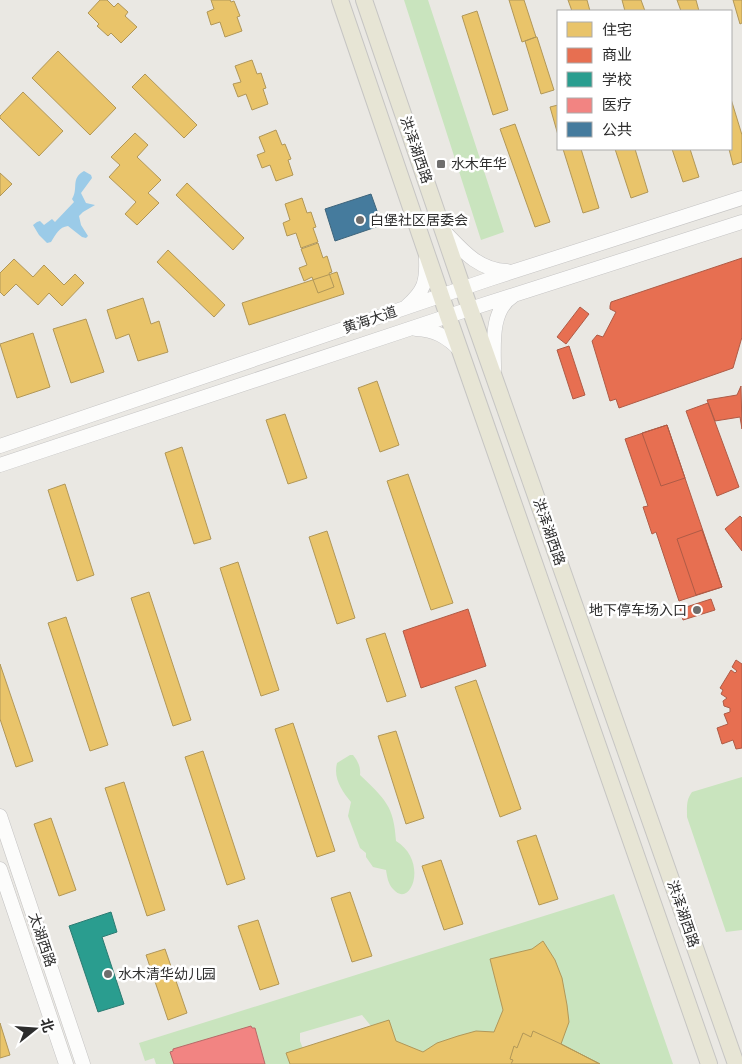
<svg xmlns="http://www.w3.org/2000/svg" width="742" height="1064" viewBox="0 0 742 1064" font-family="Figtree,'Noto Sans SC',sans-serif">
<rect width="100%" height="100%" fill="#eae8e3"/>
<!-- green -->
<path fill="#c9e4be" d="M404 0H428L504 232 481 240Z
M350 755H353C358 761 361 768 360 775 385 799 394 806 396 841 429 861 411 910 393 889 388 884 387 876 386 870L373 867 366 857V853L360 848 348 816 351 802C342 791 333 778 337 763Z
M742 777V930L726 932 687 817C687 807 686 800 692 792Z
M614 894 673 1064H504L397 1058 362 1015 300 1033V1041L309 1064H156L154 1058 145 1061 139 1043Z"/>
<!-- water -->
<path fill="#9bcbe8" d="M84 171 91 175 92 178 81 193 86 203 95 205 83 212 79 216 81 225 88 236 86 238 82 237 68 226C59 227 56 234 51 242L47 243 39 235 33 225 37 222 40 221 44 225 52 219 55 222 74 202 72 199C79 188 70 179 84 171Z"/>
<!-- homes -->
<path fill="#e9c46a" stroke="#b19758" d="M100 0H107L114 7 118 3 128 12 125 16 137 27 121 43 111 33 108 36 97 26 99 24 88 13Z
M211 0H230L231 2 234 1 240 16 237 17 242 31 225 37 220 22 211 25 207 12 214 9Z
M509 0H524L536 37 522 42Z
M568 0H587L590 11H572Z
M622 0H641L645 11H625Z
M677 0H696L699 11H681Z
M733 0H742V23L740 24Z
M477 11 508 110 493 115 462 16Z
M536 37H537L554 90 541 94 525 41Z
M58 51 116 108 90 135 32 78Z
M252 60 257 74 261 73 266 88 263 89 268 104 252 110 246 94 238 97 233 84 241 82 235 66Z
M145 74 197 125 184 138 132 87Z
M23 92 63 131 39 156 0 118V116Z
M731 99 742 135V162L733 165 729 149H731Z
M558 105V135L550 107Z
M515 124 550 222 535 227 500 129Z
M276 130 282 145 285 144 291 159 288 160 293 175 276 181 270 165 262 168 257 155 265 152 259 137Z
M135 133 148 145 137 157 161 180 148 193 159 203 137 225 125 214 136 202 109 177 120 165 111 157Z
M563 149H581L599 208 583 213Z
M615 149H635L648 192 631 198Z
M672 149H690L699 177 683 182Z
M0 173 12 184 0 196Z
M187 183 244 238 233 250 176 195Z
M302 198 307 213 311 212 316 227 313 228 318 242 301 248 296 233 287 236 283 223 290 220 285 204Z
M318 243 323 258 327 256 332 272 329 273 334 287 318 293 312 277 304 281 299 268 307 265 301 249Z
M168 250 225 305 214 317 157 262Z
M14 259 33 277 44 265 64 285 75 274 84 283 62 306 49 293 38 305 16 284 4 296 0 292V273Z
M337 272 344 294 249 325 242 303Z
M143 298 151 324 159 321 168 352 138 361 129 334 116 339 107 310Z
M86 319 104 372 71 383 53 329Z
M33 333 50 387 17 398 0 344Z
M377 381 399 445 380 452 358 388Z
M285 414 307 478 288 484 266 420Z
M182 447 211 539 194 544 165 453Z
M408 474 453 603 431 610 387 481Z
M65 484 94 575 77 581 48 490Z
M327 531 355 618 337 624 309 537Z
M238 562 279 690 261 696 220 568Z
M149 592 191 720 173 726 131 598Z
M66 617 108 745 90 751 48 623Z
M385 633 406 696 387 702 366 639Z
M0 664 33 761 16 767 0 719Z
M476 680 521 809 500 817 455 687Z
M293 723 335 851 317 857 275 729Z
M396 731 424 818 406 824 378 736Z
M203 751 245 879 227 885 185 757Z
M124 782 165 910 147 916 105 788Z
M51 818 76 890 59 896 34 824Z
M536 835 558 899 539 905 517 841Z
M441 860 463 924 444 930 422 866Z
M350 892 372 956 352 962 331 898Z
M258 920 279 984 260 990 238 926Z
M543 941 555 960 562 978 567 1005 569 1022 561 1044 600 1064H290L286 1053 389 1020 396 1041 423 1052 437 1043 458 1036 476 1031 494 1032 503 1010 490 959 532 949Z
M165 949 187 1013 168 1020 146 955Z
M0 1023 10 1055 0 1058Z
M533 1031 561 1044 600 1064H511L513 1060 510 1059 514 1046 517 1048 523 1033 531 1037Z"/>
<!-- shops -->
<path fill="#e76f51" stroke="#af5b46" d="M742 258V337L733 368 619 408 616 399 610 401 592 341 597 335 603 337 616 312 610 309V306L611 302Z
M580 307 589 314 566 344 557 337Z
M569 346 585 395 573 399 557 350Z
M741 386 742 429 740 417 715 421 707 400 737 395Z
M708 403 739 487 717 496 686 411Z
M667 425 722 587 679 601 656 532 652 534 643 507 648 506 625 439Z
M667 425 685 478 661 486 642 433Z
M740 516 742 518V551L725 529Z
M702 530 722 587 696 595 677 539Z
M711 599 715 610 683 620 680 609Z
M468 609 486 666 421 688 403 631Z
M736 660 742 664V748L736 749 733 740 722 744 717 728 728 724 724 714 730 712V708L724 706 723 701 727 698 721 694 723 690 720 688 731 670 735 673 737 671 732 667Z"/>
<!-- schools -->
<path fill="#2a9d8f" stroke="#2b7b72" d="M111 912 117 932 102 937 124 1004 98 1012 69 926Z"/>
<!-- health -->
<path fill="#f28482" stroke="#b76a68" d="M251 1026 252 1028H255L265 1064H174L170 1052 173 1051V1049Z"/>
<!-- public -->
<path fill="#457b9d" stroke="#3e647b" d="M371 194 382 225 335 241 325 209Z"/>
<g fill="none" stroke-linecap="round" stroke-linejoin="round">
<defs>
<path id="tertiary" d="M444 231C462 250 478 270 507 271
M407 306C424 291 427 282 426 259
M416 329C435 330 446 336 460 350
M494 369C494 346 490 310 513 296
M0 446 490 279 742 198
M0 465 448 316 742 222
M0 816 83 1064
M0 869 66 1064"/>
<path id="primary" d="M340 0 448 316 709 1064
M364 0 463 289 736 1064"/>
</defs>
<!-- tertiary casing -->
<use href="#tertiary" stroke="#c4c3c3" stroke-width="15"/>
<!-- primary casing -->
<use href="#primary" stroke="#c6c5c3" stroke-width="18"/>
<!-- tertiary -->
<use href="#tertiary" stroke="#fcfcfb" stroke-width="14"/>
<!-- primary -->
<use href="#primary" stroke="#e7e5d5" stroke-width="16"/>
</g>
<!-- markers -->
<g fill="#6f6e6d" stroke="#fff" stroke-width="2">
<rect x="436" y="159" width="10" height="10" rx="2.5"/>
<circle cx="360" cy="220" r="5"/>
<circle cx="697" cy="610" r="5"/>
<circle cx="108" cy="974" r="5"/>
</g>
<g text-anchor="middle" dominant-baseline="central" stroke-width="5" stroke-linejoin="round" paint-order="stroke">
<!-- street labels -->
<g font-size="14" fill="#2d2d2d" stroke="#fff">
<text transform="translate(416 150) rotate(71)">洪泽湖西路</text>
<text transform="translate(370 320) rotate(-19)">黄海大道</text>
<text transform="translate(549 532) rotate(71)">洪泽湖西路</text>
<text transform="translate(683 914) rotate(71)">洪泽湖西路</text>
<text transform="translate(42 940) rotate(71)">太湖西路</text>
</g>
<!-- poi labels -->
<g font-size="14" fill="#2d2d2d" stroke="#fff" text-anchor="start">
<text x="451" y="164">水木年华</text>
<text x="370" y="220">白堡社区居委会</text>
<text x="687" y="610" text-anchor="end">地下停车场入口</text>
<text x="118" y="974">水木清华幼儿园</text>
</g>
</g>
<!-- legend -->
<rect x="557" y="10" width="175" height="140" fill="#ffffff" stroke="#ababab"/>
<rect x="567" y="22" width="25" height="15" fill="#e9c46a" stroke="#ababab"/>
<text x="602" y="35" font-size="15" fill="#2d2d2d">住宅</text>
<rect x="567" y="48" width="25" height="15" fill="#e76f51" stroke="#ababab"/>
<text x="602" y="60" font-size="15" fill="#2d2d2d">商业</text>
<rect x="567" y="72" width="25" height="15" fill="#2a9d8f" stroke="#ababab"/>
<text x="602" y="85" font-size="15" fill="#2d2d2d">学校</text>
<rect x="567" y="98" width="25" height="15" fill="#f28482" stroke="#ababab"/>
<text x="602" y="110" font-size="15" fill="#2d2d2d">医疗</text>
<rect x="567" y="122" width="25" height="15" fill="#457b9d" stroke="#ababab"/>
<text x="602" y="135" font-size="15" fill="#2d2d2d">公共</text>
<!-- north arrow -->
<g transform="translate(35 1029) rotate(73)" stroke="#ffffff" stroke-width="4" paint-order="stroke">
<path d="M0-4L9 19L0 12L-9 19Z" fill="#2d2d2d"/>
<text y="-8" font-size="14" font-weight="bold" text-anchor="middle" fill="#2d2d2d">北</text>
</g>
</svg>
